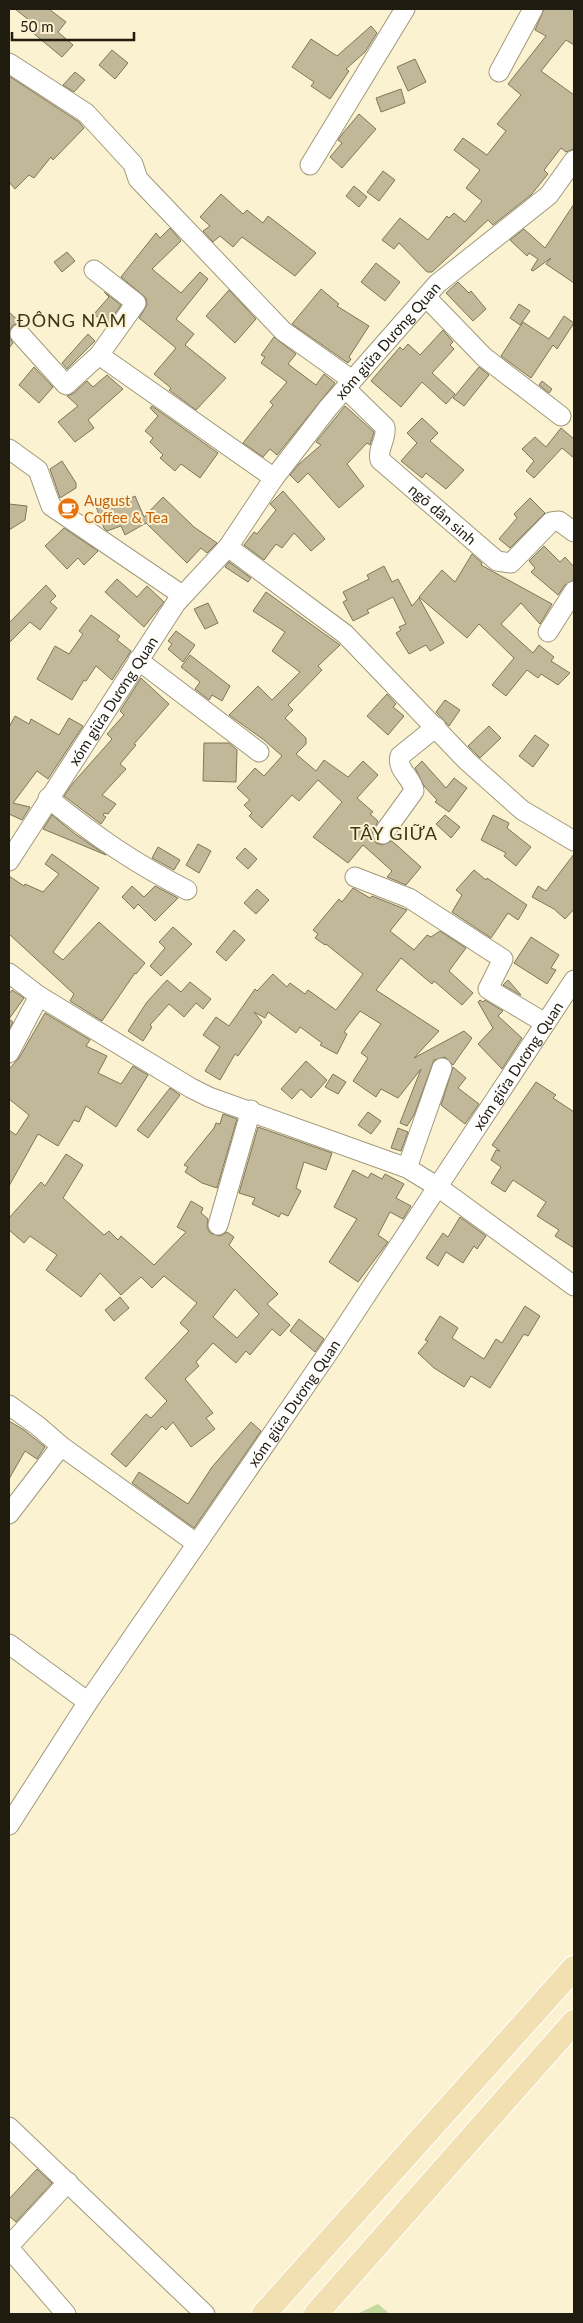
<svg xmlns="http://www.w3.org/2000/svg" width="583" height="2323" viewBox="0 0 583 2323" font-family="Lato,sans-serif">
<rect width="100%" height="100%" fill="#fbf2d1"/>
<!-- green -->
<path fill="#c5d89d" d="M378 2304 390 2314H357Z"/>
<!-- building -->
<path fill="#c1b899" stroke="#7f7759" fill-rule="evenodd" d="M15 9H49L66 22 58 32 73 45 62 57 33 33 38 27Z
M544 9H574V45L566 40 541 71 574 95V149L566 152 561 148 544 170 548 174 531 195 493 225 488 220 432 272H427L399 243 394 249 382 240 400 218 428 240 447 216 449 218 454 213 465 222 482 201 466 188 480 170 454 150 463 138 487 155 506 131 497 124 521 95 508 84 546 36 535 30Z
M371 26 377 33 365 52 346 69 349 71 330 99 311 86 314 82 292 67 311 39 337 56Z
M112 50 128 63 115 79 99 65Z
M415 59 426 82 408 91 397 67Z
M75 72 85 80 74 92 63 85Z
M9 76 79 122 84 128 53 160 51 157 34 178 29 175 15 189 9 182Z
M401 89 405 103 381 112 376 98Z
M359 114 376 129 342 168 330 157 342 143 338 140 343 133Z
M383 171 395 180 379 201 367 192Z
M354 186 367 197 359 207 346 196Z
M221 194 243 214 247 210 263 223 268 216 316 253 295 276 242 237 233 247 220 236 213 242 203 231 210 226 200 217Z
M574 204V283L546 264 551 258 533 271 531 270 538 259 529 253 527 256 510 240 524 229 545 248Z
M170 228 181 241 152 269 181 293 200 272 208 279 176 319 194 334 185 345 226 378 196 410 169 390 171 388 154 374 176 348 139 318 147 305 146 298 121 277 156 233 160 238Z
M67 252 75 261 62 272 54 262Z
M376 263 400 282 385 301 361 282Z
M458 282 469 293 471 291 486 309 473 321 446 293Z
M321 289 339 304 337 306 369 326 349 357 351 359 348 363 292 324Z
M229 290 256 319 235 343 206 316Z
M104 292 121 305 107 325 94 314 109 297Z
M519 304 530 311 520 325 510 318Z
M9 312 21 323 13 325 10 330 9 337 13 343 9 348Z
M564 316 574 323 557 349 553 345 531 378 501 356 523 322 549 339Z
M443 330 453 342 450 345 454 349 432 373 455 394 446 404 422 382 401 407 371 381 400 347 403 350 408 344 420 355Z
M88 334 95 341 67 369 62 363Z
M274 337 296 354 288 364 316 385 324 374 335 383 277 455 270 449 263 457 243 443 273 405 270 402 287 382 261 363 265 357 261 355Z
M34 367 53 387 39 403 19 385Z
M479 367 489 375 464 406 453 398Z
M107 375 123 389 88 420 94 428 75 442 58 422 78 406 67 396 74 393 87 381 93 387Z
M542 381 552 389 549 393 539 385Z
M152 406 218 453 200 478 181 464 175 471 160 458 163 455 150 442 153 438 145 431 158 416 150 408Z
M345 406 374 432 370 445 367 443 347 464 364 486 339 508 308 473 298 483 290 475 299 464 321 445 316 442Z
M422 418 438 433 430 441 464 470 446 489 426 473 422 478 401 461 417 443 407 433Z
M561 428 574 439V458L562 448 534 478 526 471 534 461 522 449 535 437 546 447Z
M62 461 76 483V488L60 498 50 469Z
M283 491 325 539 311 551 294 533 282 548 276 544 264 560 244 545 254 532 257 534 276 510 270 504Z
M135 496 144 517 163 497 194 527 217 543 207 553 201 548 187 563 146 523 125 535 121 526 107 531 104 528 95 504 111 498 114 506Z
M530 498 545 513 510 548 499 539 517 518 514 514Z
M9 504 27 506 25 520 9 530Z
M64 528 98 551 84 565 78 558 67 569 45 546Z
M544 546 560 562 565 557 574 567V580L565 585 558 595 531 572 535 568 529 561Z
M472 554 482 563 481 565 552 604 540 624 521 603 501 624 533 653 539 645 554 657 551 661 570 673 558 685 541 674 538 678 527 670 506 696 492 685 514 658 479 624 467 638 419 597 442 570 455 582Z
M229 562 251 578 248 582 225 567Z
M384 566 392 582 398 579 412 606 419 598 444 643 430 651 426 645 409 654 396 633 401 630 399 627 406 624 393 597 367 610 369 613 353 621 343 602 347 600 343 592 369 579 367 575Z
M117 579 137 597 147 586 164 602 144 627 105 592Z
M46 585 56 596 50 602 57 608 40 630 30 622 9 643V623Z
M266 592 340 645 318 666 322 670 288 705 293 710 285 718 306 738V744L296 754 316 771 324 760 348 777 363 761 378 775 357 798 373 812 370 814 378 821 372 833 376 843 382 845 392 841 421 867 406 885 387 877 392 871 363 845 348 863 313 837 342 802 318 780 299 801 292 795 262 828 249 816 252 813 244 805 250 800 237 788 255 768 264 776 282 756 264 740 229 715 258 686 272 700 300 672 272 651 285 632 253 611Z
M208 603 218 623 205 629 194 609Z
M91 615 120 636 117 640 131 651 112 680 96 666 86 681 84 680 72 700 37 679 55 646 69 654 83 634 79 631Z
M176 631 195 645 183 662 168 649 172 644 168 641Z
M190 655 230 686 222 701 212 695 209 700 195 689 200 682 181 667Z
M141 678 169 704 134 744 136 745 120 764 126 769 102 795 116 804 108 814 104 813 103 815 106 817 101 824 64 796 73 783 112 739 107 734 124 715 120 711Z
M387 694 396 704 393 707 404 716 388 735 367 716Z
M445 700 460 710 449 726 436 712Z
M15 716 29 724 31 719 59 735 69 718 83 726 48 779 37 771 13 803 30 807 22 820 9 814V727Z
M489 726 501 738 480 758 468 746Z
M535 735 549 745 533 767 519 756Z
M204 743H229L237 750 236 782 203 781Z
M422 761 446 788 454 778 467 788 449 812 435 802 437 800 424 786 415 768Z
M52 815 75 834 106 855 43 829Z
M445 815 460 827 451 838 436 824Z
M493 815 509 823 507 828 531 847 516 866 504 856 506 853 481 840Z
M198 844 211 851 199 873 186 865Z
M158 847 180 860 174 870 152 858Z
M245 848 257 859 248 869 236 858Z
M52 854 99 888 53 952 63 960 99 922 145 963 136 974 135 973 102 1021 70 1001 74 994 9 934V876L24 886 25 884 43 892 59 874 45 864Z
M574 854V909L565 919 554 909 532 897 538 886 546 891Z
M474 870 486 880 487 878 527 905 518 920 508 913 491 938 452 912 462 895 456 890Z
M132 886 144 897 155 886 178 898 155 921 138 904 134 909 122 897Z
M353 888 370 898 372 896 407 910 390 931 414 950 427 935 431 937 440 931 466 948 449 971 473 993 462 1005 434 981 432 984 401 958 376 990 439 1031 414 1058 464 1031 472 1038 453 1065 445 1057 434 1060 414 1115 407 1126 400 1123 421 1069 398 1098 381 1089 376 1097 353 1081 368 1058 361 1053 381 1024 360 1011 344 1032 347 1034 337 1054 320 1045 322 1043 300 1027 296 1033 268 1012 265 1018 254 1012 262 1022 238 1056 235 1054 220 1080 205 1071 220 1047 203 1035 216 1017 229 1026 255 989 257 991 273 974 287 987 290 983 305 994 308 990 336 1010 363 974 326 944 325 945 315 938 318 934 313 930 339 899 342 902Z
M257 889 269 900 256 914 244 903Z
M173 927 192 944 161 976 150 966 165 948 159 942Z
M234 930 245 940 226 961 216 952Z
M531 937 559 955 551 968 556 970 547 984 514 963Z
M167 980 181 992 190 982 211 999 203 1009 196 1003 184 1017 169 1004 150 1025 152 1027 143 1041 128 1031 147 1002Z
M508 980 521 995H520L503 985Z
M12 990 24 998 9 1019 13 1022 9 1029V994Z
M480 1000 483 1002 485 1000 503 1011 498 1016 522 1038 502 1069 478 1044 493 1028 478 1002Z
M45 1013 90 1040 86 1046 107 1056 98 1073 121 1084 133 1066 148 1075 116 1127 86 1106 79 1122 74 1120 58 1146 38 1134 9 1186V1130L16 1135 29 1115 9 1099V1069L19 1058Z
M306 1061 327 1080 311 1098 301 1089 292 1099 281 1089Z
M453 1067 466 1078 458 1088 479 1104 465 1124 441 1105Z
M333 1074 346 1082 338 1094 325 1087Z
M536 1082 556 1095 553 1098 574 1112V1248L555 1236 559 1230 537 1216 546 1202 513 1180 505 1192 491 1183 501 1167 491 1160 496 1150 500 1151 492 1145Z
M170 1088 180 1095 148 1138 137 1130Z
M368 1112 381 1121 371 1134 358 1125Z
M223 1114 237 1119 217 1188 202 1183 185 1172 188 1167 184 1165 214 1128 216 1123 220 1124Z
M258 1127 332 1153 326 1170 304 1162 296 1188 301 1191 288 1216 281 1213 279 1217 252 1204 255 1198 239 1193Z
M398 1128 408 1132 401 1151 391 1148Z
M66 1154 83 1165 63 1198 104 1235 109 1231 118 1240 121 1236 154 1265 186 1232 177 1227 191 1201 203 1208 201 1213 208 1219 207 1227 210 1233 220 1236 227 1232 234 1237 229 1245 278 1294 267 1304 290 1325 280 1336 272 1329 250 1355 246 1351 236 1363 213 1343 196 1362 199 1366 185 1379 213 1413 206 1418 215 1429 191 1447 173 1422 166 1430 162 1426 126 1467 111 1454 146 1414 151 1418 167 1401 145 1378 189 1331 180 1323 197 1303 164 1276 152 1288 141 1277 121 1295 100 1273 81 1297 46 1270 57 1255 30 1236 24 1243 9 1230V1218L41 1182 45 1186ZM235 1289 259 1314 237 1338 213 1317Z
M353 1170 368 1178 371 1173 382 1179 385 1174 404 1184 396 1198 411 1206 403 1219 390 1212 378 1235 388 1242 358 1282 329 1262 357 1219 334 1207Z
M460 1217 486 1236 477 1249 474 1246 463 1263 446 1252 438 1266 426 1258 443 1233 448 1237Z
M120 1297 129 1308 114 1321 105 1310Z
M525 1306 540 1316 528 1336 524 1334 490 1388 471 1376 464 1387 434 1368 418 1353 428 1341 425 1340 440 1316 458 1328 452 1338 484 1359 496 1339 502 1343Z
M299 1319 324 1339 315 1352 290 1331Z
M9 1421 24 1430 45 1447 37 1459 25 1451 9 1479Z
M251 1422 261 1431 194 1528 132 1483 139 1472 188 1504 212 1467Z
M37 2169 52 2183 16 2222 9 2216V2199Z"/>
<g fill="none" stroke-linecap="round" stroke-linejoin="round">
<defs>
<g id="minor">
<path d="M9 63 86 113 133 164 138 179 283 331 352 380"/>
<path d="M499 72 533 9"/>
<path d="M310 165 405 9"/>
<path d="M94 270 136 303 99 355 274 478"/>
<path d="M426 297 484 357 561 416"/>
<path d="M20 334 66 385 99 355"/>
<path id="s1" d="M346 389 385 427C387 439 377 449 380 460L497 561 511 563 551 522 559 521 574 532"/>
<path d="M9 449 38 470 51 506 182 595"/>
<path d="M228 547 345 634 467 761 522 810 574 841"/>
<path d="M548 632 574 591"/>
<path d="M138 660 259 752"/>
<path d="M48 798C95 836 134 863 187 890"/>
<path d="M383 834 414 791C413 778 396 770 400 756L436 727"/>
<path id="s2" d="M9 861 176 603 228 547 274 478 328 408 437 284 549 195 574 160"/>
<path d="M355 877 409 898 503 959 488 989 545 1023"/>
<path d="M9 973 39 996 191 1088 209 1097 407 1168 438 1187 574 1286"/>
<path d="M9 1053 39 996"/>
<path d="M407 1168 442 1068"/>
<path d="M218 1225 251 1110"/>
<path d="M9 1405 38 1426 61 1446 196 1543"/>
<path d="M9 1514 61 1446"/>
<path d="M9 1644 88 1702"/>
<path id="s3" d="M9 1825 88 1702 328 1353 574 980"/>
<path d="M9 2127 205 2314"/>
<path d="M9 2246 68 2182"/>
<path d="M9 2248 66 2314"/>
</g>
<path id="major" d="M264 2314 574 1968
M316 2314 574 2022"/>
</defs>
<!-- minor casing -->
<use href="#minor" stroke="#a1997a" stroke-width="21"/>
<!-- major casing -->
<use href="#major" stroke="#fff" stroke-width="26"/>
<!-- minor -->
<use href="#minor" stroke="#fff" stroke-width="19"/>
<!-- major -->
<use href="#major" stroke="#f2e0b2" stroke-width="24"/>
</g>
<!-- icons -->
<defs>
<symbol id="cafe-disc" viewBox="-11 -11 22 22"><circle r="9.5" fill="#e8710a" stroke="#fbf2d1"/><path d="M-5.5-4.5H6V0H3Q3 3.5 0 3.5H-2.5Q-5.5 3.5-5.5 0ZM3-3.2v2h1.7v-2ZM-6 4.5H4V6H-6Z" fill="#fff"/></symbol>
</defs>
<g fill-rule="evenodd">
<use href="#cafe-disc" x="56" y="496" width="25" height="25"/>
</g>
<g text-anchor="middle" dominant-baseline="central" stroke-width="4" stroke-linejoin="round" paint-order="stroke">
<!-- street labels -->
<g font-size="15" fill="#1f1b0f" stroke="#fbf2d1">
<text stroke="none"><textPath href="#s2" startOffset="645">xóm giữa Dương Quan</textPath></text>
<text stroke="none"><textPath href="#s1" startOffset="171">ngõ dân sinh</textPath></text>
<text stroke="none"><textPath href="#s2" startOffset="191">xóm giữa Dương Quan</textPath></text>
<text stroke="none"><textPath href="#s3" startOffset="914">xóm giữa Dương Quan</textPath></text>
<text stroke="none"><textPath href="#s3" startOffset="509">xóm giữa Dương Quan</textPath></text>
</g>
<!-- food labels -->
<g font-size="15" fill="#c56008" stroke="#fbf2d1" text-anchor="start">
<text x="84" y="500">August<tspan x="84" dy="17">Coffee &amp; Tea</tspan></text>
</g>
<!-- quarter labels -->
<g font-size="18" letter-spacing="1" fill="#3c3519" stroke="#fbf2d1">
<text x="72" y="320">ĐÔNG NAM</text>
<text x="394" y="833">TÂY GIỮA</text>
</g>
</g>
<!-- border -->
<rect width="583" height="2323" fill="none" stroke="#1f1b0f" stroke-width="20"/>
<!-- scale -->
<path d="M12 32v8h122v-8" fill="none" stroke="#1f1b0f" stroke-width="2.5"/>
<text x="20" y="32" font-size="15" fill="#1f1b0f" stroke="#fbf2d1" stroke-width="4" paint-order="stroke">50 m</text>
</svg>
